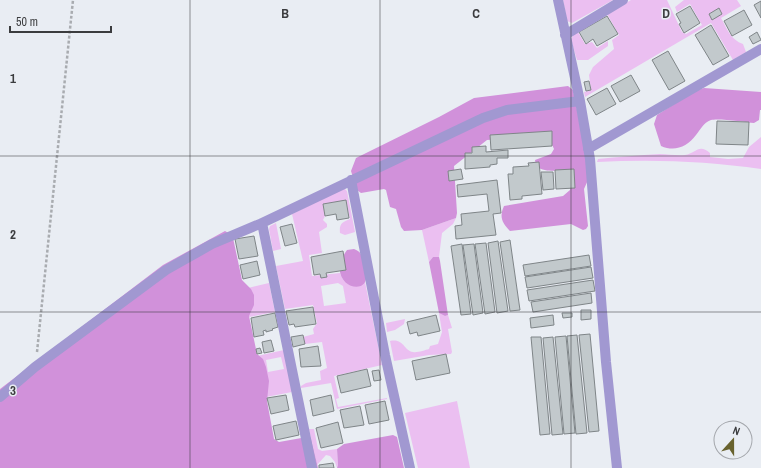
<svg xmlns="http://www.w3.org/2000/svg" width="761" height="468" viewBox="0 0 761 468" font-family="'Archivo Narrow',sans-serif">
<rect width="100%" height="100%" fill="#e9edf3"/>
<!-- green -->
<path fill="#ebbff1" fill-rule="evenodd" d="M563 0H613L572 23 567 21Z
M631 0H667L682 32 686 34 702 25 690 4 677 12 675 7 684 0H737L741 6 721 18C727 29 731 40 743 44L746 52 733 60 711 23 585 97 584 92 591 90 589 75 593 67 614 49 612 40 619 35 607 14Z
M578 32 585 44 592 42 597 48 608 41V46L588 60H577L571 40 573 35Z
M761 137V169C707 161 652 159 597 162L598 159C618 157 639 155 660 154 668 154 677 156 685 155 696 153 699 143 710 153V157L728 159 743 158 749 147Z
M344 188 347 191 355 232 345 235 340 233C339 224 342 222 350 219L346 201 323 204 325 216 323 220 327 224V227L319 232 322 253 309 255 312 276 340 273C343 284 355 291 365 282L382 365 334 376 339 398 336 399 338 407 387 398V399L337 409 331 383 301 388V386L306 383 321 380 320 371 327 368 322 342 305 344 303 337 314 334 313 329 317 323 313 305 285 309 276 266 303 261 292 214ZM338 283 343 286 346 303 324 306 321 286Z
M456 218 453 224 442 233 439 257H433L429 262 422 230Z
M276 223 281 249 273 251 269 229 270 226Z
M269 283 275 312 249 317 244 289Z
M439 313 445 316 448 315 452 328 448 329 452 352 451 354 429 355 394 361 390 341C404 338 404 351 413 352 417 353 425 350 429 349L430 346 438 344 442 332Z
M405 319 404 324 395 330 387 332 386 323Z
M284 350 292 392 266 397 257 356ZM281 357 284 369 268 372 266 360Z
M457 401 470 468H418L405 413Z
M309 429H314L318 449 322 451 337 449 338 465 337 468 335 462 330 456 326 455 317 465Z"/>
<!-- forest -->
<path fill="#d191da" d="M568 86 573 90 587 159 588 180 584 189 588 226 586 229 583 230 571 224 510 231C502 223 499 217 504 206L563 196 570 190 572 175C559 167 548 175 536 166L535 160 551 154 554 149 548 136 487 140 454 166 457 213 456 218 422 230 404 231 401 227 396 209 390 207 386 190 384 189 361 193 357 190 351 171 356 158 439 117 474 98Z
M704 88 761 92V110H760L759 120 754 123C746 122 718 118 711 120 703 123 701 129 696 135 687 147 675 152 661 146L654 124 657 115 695 91Z
M225 231 230 234 233 238 242 280 251 289 254 295V305L249 316 257 354 263 359 266 367 269 381 267 401 274 439 279 442 307 437 311 439 318 468H0V389L163 265Z
M354 249C362 252 362 256 363 263 364 268 366 274 366 279 363 297 324 282 347 250Z
M433 257H439L440 261 448 315 445 316 439 313 429 262Z
M393 435 397 437 404 468H337L338 465 337 449 344 444Z"/>
<!-- building -->
<path fill="#c2c9cc" stroke="#7f8588" d="M761 1V18L754 5Z
M690 6 700 23 684 33 679 24 681 23 676 14Z
M719 8 722 14 712 20 709 14Z
M744 10 752 25 732 36 724 21Z
M607 16 618 34 597 46 593 39 586 44 579 32Z
M711 25 729 56 713 65 695 35Z
M757 32 761 40 753 44 749 37Z
M668 51 685 81 669 90 652 60Z
M631 75 640 91 620 102 611 86Z
M589 81 591 90 586 91 584 82Z
M607 88 616 104 596 115 587 99Z
M717 121 749 122 748 145 716 144Z
M552 131V146L491 150 490 135Z
M486 146V152L508 150V158H497V164L490 165V167L465 169V153H472V147Z
M539 162 542 194 522 196V199L510 200 508 174H513V167L529 166 528 163Z
M461 169 463 179 449 181 448 171Z
M574 169 575 188 556 189 555 170Z
M541 172H553L554 189 543 190Z
M497 180 501 213 493 214 496 235 456 239 455 226 462 225 461 214 489 211 487 194 458 197 457 185Z
M346 200 349 218 337 220 336 214 325 216 323 204Z
M292 224 297 243 285 246 280 227Z
M254 236 258 256 239 259 235 239Z
M510 240 520 310 510 311 500 242Z
M498 241 508 311 497 313 488 243Z
M486 243 495 312 485 314 475 244Z
M462 244 471 314 461 315 451 246Z
M474 244 483 313 473 315 463 245Z
M343 251 346 270 326 273 327 277 321 278 320 274 314 275 311 257Z
M589 255 591 266 525 276 523 265Z
M257 261 260 275 243 279 240 265Z
M591 267 593 278 527 288 525 277Z
M593 280 595 291 529 301 527 290Z
M591 293 592 303 533 312 531 302Z
M313 307 316 324 295 327 294 324 289 325 286 311Z
M581 310H591V319L581 320Z
M275 313 278 327 272 329 273 330 266 332V330L263 331 264 335 254 337 251 318Z
M562 313H572V317L563 318Z
M436 315 440 331 418 336 417 332 410 334 407 322Z
M553 315 554 325 531 328 530 318Z
M590 334 599 431 589 432 579 335Z
M303 335 305 344 293 347 291 337Z
M577 335 587 433 576 434 567 336Z
M566 336 575 433 564 434 555 337Z
M531 337H541L550 434 540 435Z
M553 337 563 434 552 435 543 338Z
M271 340 274 351 264 353 262 342Z
M318 346 321 366 301 367 299 349Z
M260 348 262 353 257 354 256 349Z
M446 354 450 373 416 380 412 361Z
M367 369 371 386 341 393 337 376Z
M379 370 381 380 374 381 372 371Z
M286 395 289 410 271 414 267 398Z
M331 395 334 411 313 416 310 400Z
M385 401 389 420 369 424 365 405Z
M360 406 364 425 344 428 340 410Z
M296 421 299 435 276 440 273 426Z
M338 422 343 443 321 448 316 428Z
M333 463 334 468H319V465Z"/>
<g fill="none" stroke-linecap="round" stroke-linejoin="round">
<!-- path -->
<path stroke="#a9acb0" stroke-width="2.5" stroke-dasharray="3 2" stroke-linecap="butt" d="M37 352 73 0"/>
<!-- minor -->
<path stroke="#a198d1" stroke-width="10" d="M558 0 580 101 590 159 606 362 617 468
M565 35 623 0
M588 149 761 49
M351 180 385 355 410 468
M262 223 312 468
M0 397 35 367 166 270 212 244 262 223 483 118 507 110 580 101"/>
</g>
<!-- grid -->
<path fill="none" stroke="#3b3c3e" stroke-width="1" stroke-opacity="0.55" d="M190 0V468M380 0V468M571 0V468M0 156H761M0 312H761"/>
<g font-size="13" text-anchor="middle" font-weight="bold" fill="#3b3c3e" stroke="#e9edf3" stroke-width="3" stroke-linejoin="round" paint-order="stroke">
<text x="285" y="18">B</text>
<text x="476" y="18">C</text>
<text x="666" y="18">D</text>
<text x="13" y="83">1</text>
<text x="13" y="239">2</text>
<text x="13" y="395">3</text>
</g>
<!-- north arrow -->
<g transform="translate(733 440) rotate(21)"><circle r="19" fill="#e9edf3" stroke="#a3a6ab"/>
<path d="M0-3L7 15L0 10L-7 15Z" fill="#68622e"/>
<text y="-6" font-size="11" font-weight="bold" text-anchor="middle" fill="#3b3c3e">N</text>
</g>
<!-- scale -->
<path d="M10 26v6h101v-6" fill="none" stroke="#3b3c3e" stroke-width="2"/>
<text x="16" y="26" font-size="12" fill="#3b3c3e" stroke="#e9edf3" stroke-width="3" paint-order="stroke">50 m</text>
</svg>
